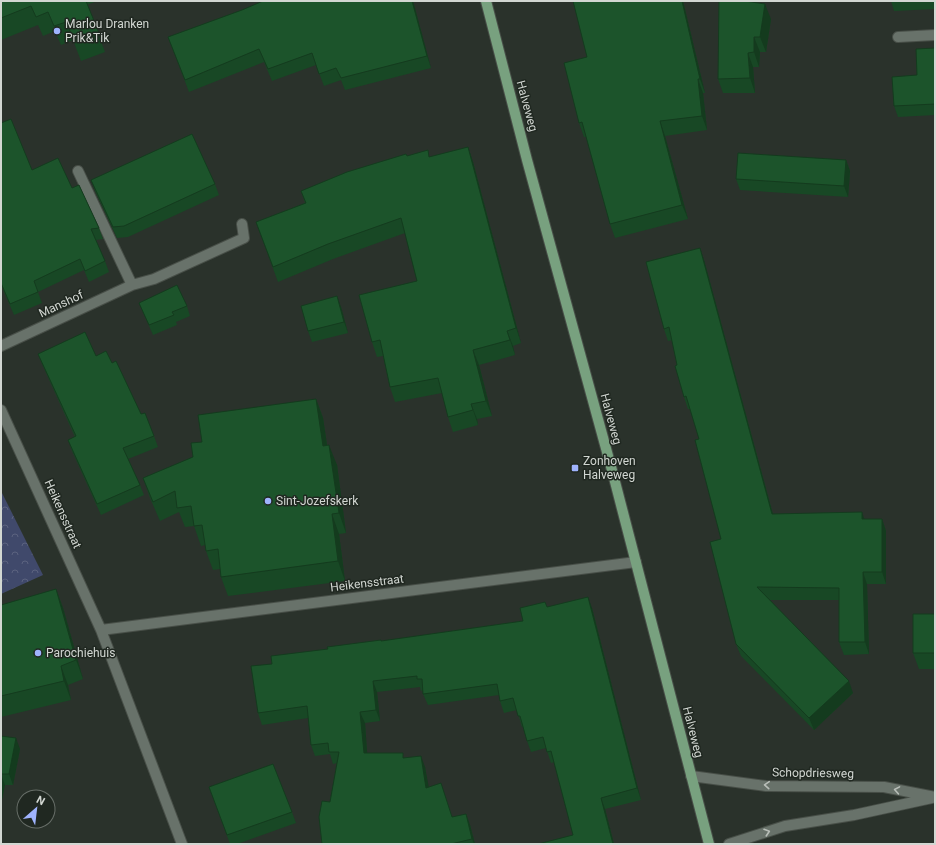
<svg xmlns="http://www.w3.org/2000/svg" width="936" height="845" viewBox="0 0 936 845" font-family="Roboto,sans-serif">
<defs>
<pattern id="park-crowns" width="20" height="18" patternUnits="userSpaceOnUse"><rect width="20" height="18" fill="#40496b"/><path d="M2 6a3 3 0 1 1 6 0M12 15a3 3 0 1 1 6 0" fill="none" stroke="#5b627f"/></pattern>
</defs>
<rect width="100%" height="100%" fill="#2a322b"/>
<!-- park -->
<path fill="url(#park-crowns)" d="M1 491 43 575 1 594Z"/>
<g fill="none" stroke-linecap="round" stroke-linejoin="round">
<defs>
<path id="minor" d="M898 37 935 35
M132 285 154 279 244 238 242 224
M1 346 132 285 78 171
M1 410 101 630 182 844
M101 630 636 562
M691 776 766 786 884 787 935 797
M729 844 785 826 854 815 932 798"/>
<path id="primary" d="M486 1 527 160 613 474 709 844"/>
</defs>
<!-- minor casing -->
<use href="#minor" stroke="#484f48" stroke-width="12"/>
<!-- primary casing -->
<use href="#primary" stroke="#484f48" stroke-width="12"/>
<!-- minor -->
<use href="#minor" stroke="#68726a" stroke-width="10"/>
<!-- primary -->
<use href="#primary" stroke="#78a17f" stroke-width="10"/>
</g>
<!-- wall -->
<path fill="#184825" d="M1 1H97L87 5 105 52 81 61 73 40 61 45 55 31 43 36 38 25 1 40Z
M413 1 431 68 345 90 341 80 324 86 316 65 272 81 264 62 189 92 168 37 242 10Z
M683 1 705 93H703L707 130 665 136 688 219 615 238 610 224 586 137H584L579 123 587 57Z
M891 1H935V9L894 11Z
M771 19 766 52H760L759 67H753L755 93H723L718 79Z
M935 48V115L898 117 894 106 917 75Z
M1 123 32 170 72 188 99 228 103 239 96 240 105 261 109 272 89 282 84 270 38 292 42 303 14 315 1 285Z
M468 147 473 162 521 343 513 346 515 355 479 365 492 416 477 419 478 425 453 432 448 417 442 393 395 402 390 387 383 356 377 357 372 342 417 281 405 233 333 259 278 282 256 222 305 203 301 191 407 156 430 157Z
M846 160 850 171 848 197 740 190 736 179Z
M91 180 215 184 219 195 128 237 117 238 95 191Z
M700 248 704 260 773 514 865 519H882L886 531V584H867L869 654 844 655 839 642V600H769L853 693 814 730 741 656 736 644 721 539 699 439 690 409H688L684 397 672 340 668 341 664 329Z
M139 303 187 306 190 316 176 322 177 325 153 335Z
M341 307 348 333 312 342 308 331Z
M38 354 96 356 112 363 154 436 158 447 128 459 140 485 144 495 101 515 72 451 68 440 75 437 42 364Z
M316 399 323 418 327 445 337 465 346 533 339 534 345 581 228 596 221 577 220 569 213 570 206 551 205 545 201 546 194 526 185 527 179 512 160 521 150 498 143 478 193 457 202 442Z
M56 589 63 608 83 679 68 685 71 700 1 717V605Z
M935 603V669H919L913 653 935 614Z
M547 607 592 608 641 800 605 809 614 844H538L573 835 554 762 551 763 546 748 531 752 527 741 523 727H522L517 710 504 713 500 701 499 695 428 705 423 694V690L421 691 420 687 377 692 380 721 365 723 367 753 405 758 425 767 428 787 453 817 466 814 470 825 475 844H322L337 763 333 764 330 754 315 756 311 745 308 718 262 725 258 713 328 649 523 621Z
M1 736 20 749 13 785H5L1 804Z
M209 787 292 812 296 823 237 844H230Z"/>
<!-- shaded-wall -->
<path fill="#143b1e" d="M412 1H413L431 68 427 56Z
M682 1H683L705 93 700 79Z
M765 4 771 19 766 52 760 37Z
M754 37 760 52 759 67 754 52Z
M748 53 753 67 755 93 750 78Z
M698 79 703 93 707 130 702 116Z
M660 121 665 136 688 219 682 205Z
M468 147 473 162 521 343 516 328Z
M846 160 850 171 848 197 844 186Z
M700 248 704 260 776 526 772 514Z
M337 296 341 307 348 333 344 322Z
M507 331 513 346 515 355Z
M473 350 479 365 492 416 486 401Z
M316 399 323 418 330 465 323 446Z
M471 404 477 419 478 425Z
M329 445 337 465 346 533 339 513Z
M862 512 866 524 862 519Z
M332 514 339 534 345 581 338 561Z
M882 519 886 531V584L882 572Z
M863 572 867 584 869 654 865 642Z
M56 589 63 608 83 679 76 660Z
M588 597 592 608 641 800 637 788Z
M61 666 68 685 71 700 64 681Z
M373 681 377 692 380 721 376 710Z
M849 681 853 693 814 730 809 718Z
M360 712 365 723 368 765 364 753Z
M16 738 20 749 13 785 9 774Z
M421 756 425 767 431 799 426 788Z
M1 774 5 785 1 804Z
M601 798 605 809 614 844H613Z
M466 814 470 825 475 844H474L472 839Z"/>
<!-- building -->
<path fill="#1c542b" stroke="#143b1e" d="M1 1H86L99 33 75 42 66 22 54 26 48 12 36 17 31 6 1 18Z
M263 1H412L427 56 341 78 336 68 319 74 312 53 268 69 259 49 185 80 168 37 242 10Z
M573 1H682L700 79H698L702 116 660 121 682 205 610 224 582 122 579 123 564 63 587 57Z
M719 1H745L765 4 760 37H754V52L748 53 750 78 718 79Z
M935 48V104L894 106 892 77 917 75 916 49Z
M11 119 32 170 58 158 72 188 79 185 99 228 91 229 105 261 85 271 80 259 34 281 38 292 10 304 1 283V123Z
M192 134 215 184 124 226 113 227 91 180Z
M468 147 516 328 507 331 510 340 473 350 486 401 471 404 473 410 448 417 438 378 390 387 380 340 372 342 359 295 417 281 401 218 328 244 273 267 256 222 306 203 301 191 347 172 406 154 407 156 428 150 429 157Z
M738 153 846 160 844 186 736 179Z
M700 248 772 514 862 512V519H882V572H863L865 642H839V588L757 587 849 681 809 718 736 644 710 542 721 539 695 440 699 439 686 396 684 397 675 366 677 365 669 327 664 329 646 262Z
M177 285 187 306 172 312 174 315 149 325 139 303Z
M337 296 344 322 308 331 301 306Z
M85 332 96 356 106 351 112 363 116 361 141 414 145 413 154 436 123 448 140 485 97 504 68 440 76 436 38 354Z
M316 399 323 446 329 445 339 513 332 514 338 561 221 577 218 549 206 551 202 525 194 526 191 506 177 508 175 491 153 502 143 478 193 457 191 443 202 442 198 415Z
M56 589 76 660 61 666 64 681 1 696V605Z
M588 597 637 788 601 798 613 844H538L573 835 551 751 547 752 543 737 527 741 520 716H518L513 698 500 701 497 684 423 694 422 679H417V676L373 681 376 710 360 712 364 753H403V758L421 756 426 788 441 783 452 817 466 814 472 839 451 844H322L319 817 322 801 330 802 339 752H329L328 743 311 745 307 706 258 713 251 666 272 664 271 656 328 649 327 647 381 640V641L523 621 520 608 545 602 547 607Z
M935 603V653H913V614H935Z
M1 736 16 738 9 774H1Z
M273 764 292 812 227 835 209 787Z"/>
<!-- one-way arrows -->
<defs><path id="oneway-chevron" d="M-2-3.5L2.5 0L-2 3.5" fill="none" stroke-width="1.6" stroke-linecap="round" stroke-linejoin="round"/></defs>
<g stroke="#b8beb8">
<use href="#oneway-chevron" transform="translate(767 785) rotate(-176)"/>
<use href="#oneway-chevron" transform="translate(897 790) rotate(-170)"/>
<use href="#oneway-chevron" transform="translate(767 832) rotate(-18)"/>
</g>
<!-- markers -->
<g fill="#9fb3fd" stroke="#202821" stroke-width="1.5">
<circle cx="57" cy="31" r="4"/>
<rect x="571" y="464" width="8" height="8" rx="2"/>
<circle cx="268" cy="501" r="4"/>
<circle cx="38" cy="653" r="4"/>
</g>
<g text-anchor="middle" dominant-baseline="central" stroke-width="3" stroke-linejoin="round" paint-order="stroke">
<!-- poi labels -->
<g font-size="12" fill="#d2d7d2" stroke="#202821" text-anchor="start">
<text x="65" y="24">Marlou Dranken<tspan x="65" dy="14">Prik&amp;Tik</tspan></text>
<text x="583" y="461">Zonhoven<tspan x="583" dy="14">Halveweg</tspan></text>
<text x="276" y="501">Sint-Jozefskerk</text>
<text x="46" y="653">Parochiehuis</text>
</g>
<!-- street labels -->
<g font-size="12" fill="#d2d7d2" stroke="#202821">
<text transform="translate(527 106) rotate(75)">Halveweg</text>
<text transform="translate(61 304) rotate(-25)">Manshof</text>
<text transform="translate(611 419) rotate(75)">Halveweg</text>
<text transform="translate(63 514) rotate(66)">Heikensstraat</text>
<text transform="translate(367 583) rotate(-7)">Heikensstraat</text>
<text transform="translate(693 732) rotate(76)">Halveweg</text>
<text transform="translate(813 773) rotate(1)">Schopdriesweg</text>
</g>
</g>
<!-- border -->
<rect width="936" height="845" fill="none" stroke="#d2d7d2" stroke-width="4"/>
<!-- north arrow -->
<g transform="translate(36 809) rotate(28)"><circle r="19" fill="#202821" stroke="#676e68"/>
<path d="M0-3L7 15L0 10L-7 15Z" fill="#9fb3fd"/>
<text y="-6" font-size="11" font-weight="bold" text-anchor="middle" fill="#d2d7d2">N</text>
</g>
</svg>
